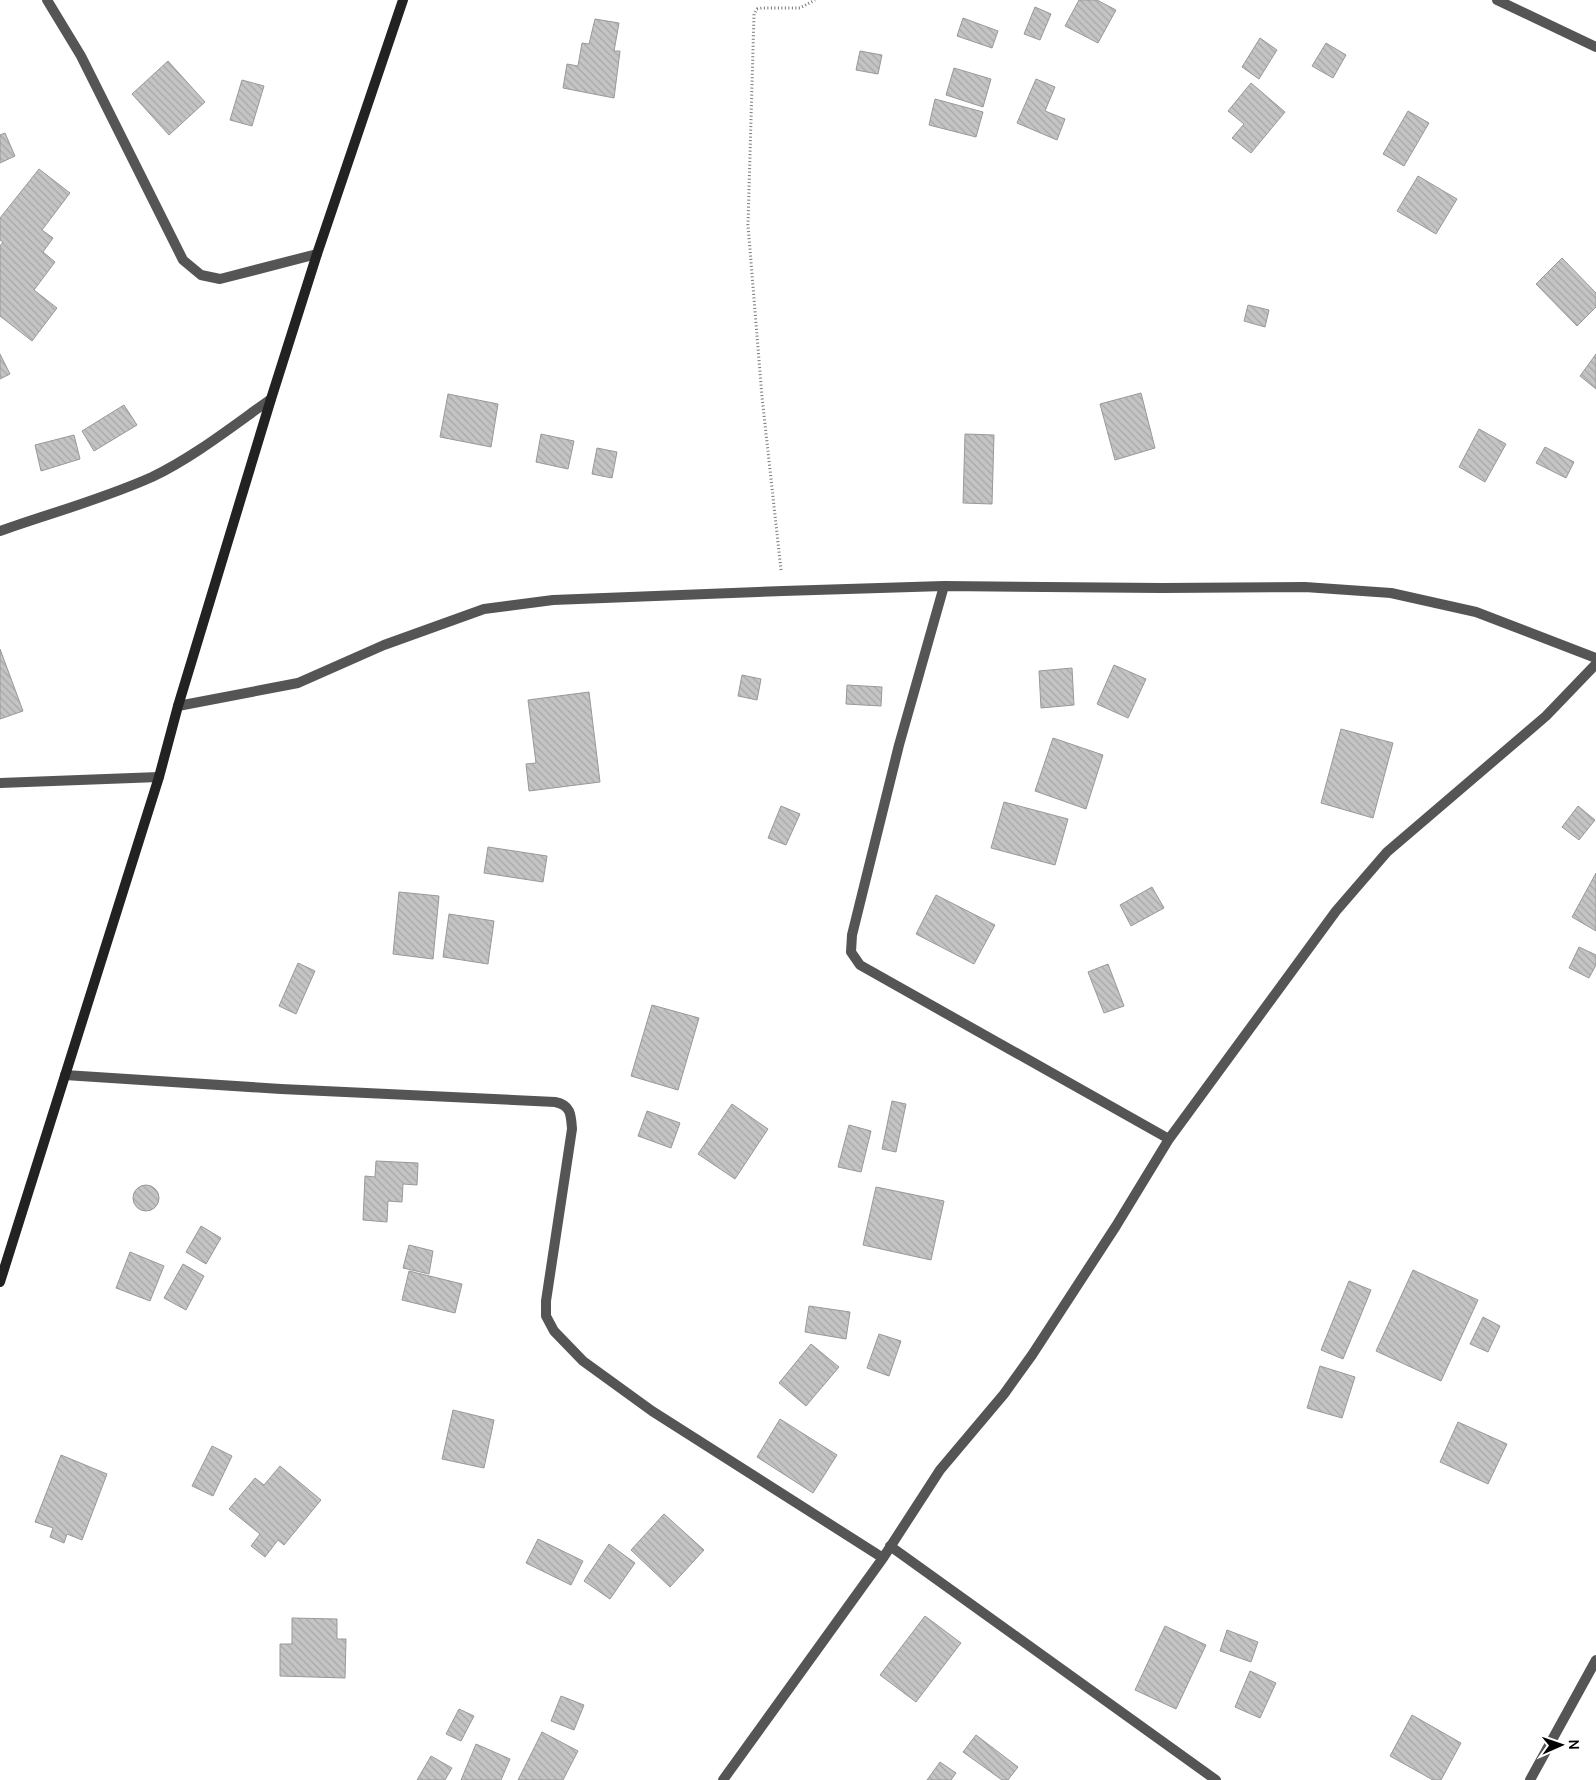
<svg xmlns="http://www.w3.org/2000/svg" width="1596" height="1780" viewBox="0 0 1596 1780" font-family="Manrope,sans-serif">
<defs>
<pattern id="building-back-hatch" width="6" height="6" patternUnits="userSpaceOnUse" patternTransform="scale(1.25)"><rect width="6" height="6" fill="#c4c4c4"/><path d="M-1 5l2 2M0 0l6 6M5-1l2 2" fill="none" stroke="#a7a7a7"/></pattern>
</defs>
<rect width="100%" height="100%" fill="#fff"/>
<!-- building -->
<path fill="url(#building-back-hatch)" stroke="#999" d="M1079 0H1097L1116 10 1098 43 1065 26Z
M1035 7 1051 14 1040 40 1024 34Z
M963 18 998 31 992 48 957 36Z
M595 19 619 23 614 51H620L614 98 563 88 567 64 578 66 582 43 589 44Z
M1260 38 1277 50 1259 79 1242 67Z
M1326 43 1346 55 1333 78 1312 66Z
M860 51 882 55 878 74 856 70Z
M168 61 205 102 169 135 132 94Z
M954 68 991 79 983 107 946 95Z
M1036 79 1055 87 1045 111 1065 119 1057 140 1017 123Z
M242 80 264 86 252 126 230 120Z
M1251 83 1285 112 1251 153 1232 138 1244 124 1228 111Z
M935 99 983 112 976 137 929 125Z
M1408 111 1429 123 1404 166 1383 154Z
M5 133 15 156 0 163V135Z
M39 169 70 193 42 230 53 238 43 252 55 262 34 290 57 308 32 341 0 316V246L3 242 0 240V218Z
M1418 176 1457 199 1436 234 1397 211Z
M1562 258 1596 293V307L1577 326 1536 284Z
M1248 305 1269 310 1265 327 1244 321Z
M0 354 10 374 0 379Z
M1596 354V389L1580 376Z
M1141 393 1155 448 1115 460 1100 404Z
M448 394 498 404 491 447 440 437Z
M124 405 137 425 94 451 82 431Z
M1479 429 1506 444 1485 482 1459 467Z
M541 434 574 441 568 469 536 462Z
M965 434 994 435 992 504 963 503Z
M74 435 80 459 41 471 35 445Z
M1545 447 1574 462 1566 478 1536 463Z
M597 448 617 452 612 478 592 474Z
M0 649 23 711 0 719Z
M1114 665 1146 679 1128 718 1097 704Z
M1072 668 1074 705 1041 708 1039 671Z
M742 675 761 679 757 700 738 696Z
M847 685 882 687 881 706 846 704Z
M589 692 600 782 529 791 526 764 536 763 528 700Z
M1341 729 1393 743 1373 818 1321 803Z
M1053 738 1103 755 1086 809 1035 791Z
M1004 802 1068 819 1055 865 991 848Z
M781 806 800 814 786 845 768 838Z
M1578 806 1595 820 1579 840 1562 827Z
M488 847 547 856 543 882 484 873Z
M1596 873V931L1572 917Z
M1152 887 1164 908 1131 926 1120 905Z
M399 892 439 896 433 959 393 954Z
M936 895 995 925 974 964 916 934Z
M449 914 494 921 488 964 443 957Z
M1579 947 1596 955V965L1589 978 1569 968Z
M298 963 315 971 296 1014 279 1006Z
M1108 964 1124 1006 1104 1013 1088 972Z
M652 1005 699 1018 678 1090 631 1076Z
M892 1101 906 1104 896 1152 882 1149Z
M732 1104 768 1129 735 1179 698 1154Z
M647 1111 680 1123 671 1148 638 1136Z
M849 1125 871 1131 861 1172 838 1167Z
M376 1161 418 1163 417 1185 403 1184 402 1202 388 1201 387 1222 363 1220 365 1176 375 1177Z
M133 1198a13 13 0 1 1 26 0a13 13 0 1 1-26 0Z
M876 1187 944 1201 931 1260 863 1245Z
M201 1226 221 1238 206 1264 186 1252Z
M409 1245 433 1251 429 1274 403 1268Z
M130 1252 164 1266 150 1301 116 1288Z
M183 1264 204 1276 186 1310 164 1298Z
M1413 1270 1478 1300 1441 1381 1376 1351Z
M409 1271 462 1284 455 1313 402 1300Z
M1349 1281 1371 1290 1343 1359 1321 1350Z
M809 1306 850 1312 846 1339 805 1332Z
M1483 1317 1500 1326 1488 1352 1470 1344Z
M879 1334 901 1341 889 1376 867 1368Z
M811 1344 839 1367 806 1406 779 1383Z
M1320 1366 1355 1377 1342 1418 1307 1408Z
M453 1410 494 1420 484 1468 442 1459Z
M780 1419 837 1455 813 1493 757 1457Z
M1458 1422 1507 1444 1488 1484 1440 1462Z
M212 1446 232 1456 213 1496 192 1486Z
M61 1455 107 1474 82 1540 67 1534 64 1543 50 1537 53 1528 35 1522Z
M280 1466 321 1500 284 1545 278 1540 265 1557 251 1546 260 1534 229 1509 255 1478 264 1485Z
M664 1514 704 1550 670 1587 631 1550Z
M538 1539 583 1561 571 1585 526 1563Z
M609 1544 635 1563 610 1599 584 1581Z
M925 1616 961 1643 916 1702 880 1675Z
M292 1618 337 1619V1639H346L345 1678 280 1676V1644H292Z
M1165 1626 1206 1645 1176 1709 1135 1690Z
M1227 1630 1258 1642 1251 1662 1220 1651Z
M1250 1671 1276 1683 1260 1718 1235 1707Z
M561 1696 584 1705 574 1730 551 1721Z
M459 1709 474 1716 461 1741 446 1734Z
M1412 1715 1461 1743 1441 1780H1433L1390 1756Z
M542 1732 578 1751 563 1780H518Z
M976 1735 1018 1767 1008 1780H1002L963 1752Z
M476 1744 510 1759 501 1780H461Z
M431 1756 452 1768 445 1780H417Z
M940 1762 956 1773 951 1780H927Z"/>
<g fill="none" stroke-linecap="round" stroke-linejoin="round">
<!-- path -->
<path stroke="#777" stroke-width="3" stroke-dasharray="1 2.5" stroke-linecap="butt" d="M781 570 762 397 748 225 754 14 757 9 762 8H800L815 0"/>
<!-- minor -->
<path stroke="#555" stroke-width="10" d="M47 0 81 56 183 260 201 275 220 279 317 254
M0 531C51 513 103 499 152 477 194 457 234 425 271 399
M944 586 899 745 852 935 851 952 860 965 1169 1139
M178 706 298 683 384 645 484 609 553 600 783 591 944 586 1162 588 1305 587 1391 593 1476 612 1596 658
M0 783 159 777
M65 1075 281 1089 555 1102C571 1105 571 1115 572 1129L546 1301V1316L554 1331 583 1361 652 1411 883 1558
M890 1546 1216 1780
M723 1780 883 1558 940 1470 1004 1394 1032 1355 1116 1226 1169 1139 1336 911 1387 852 1546 716 1596 664
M1530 1780 1596 1660"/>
<!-- tertiary -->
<path stroke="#555" stroke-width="10" d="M1497 0 1596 47"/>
<!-- secondary -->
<path stroke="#222" stroke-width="10" d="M0 1282 159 777 178 706 271 399 317 254 403 0"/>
</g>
<!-- north arrow -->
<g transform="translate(1561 1745) rotate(88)" stroke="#ffffff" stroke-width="4" paint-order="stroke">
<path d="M0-4L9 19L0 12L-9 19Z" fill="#000000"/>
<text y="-8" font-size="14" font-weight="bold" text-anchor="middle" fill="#000000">N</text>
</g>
</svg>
